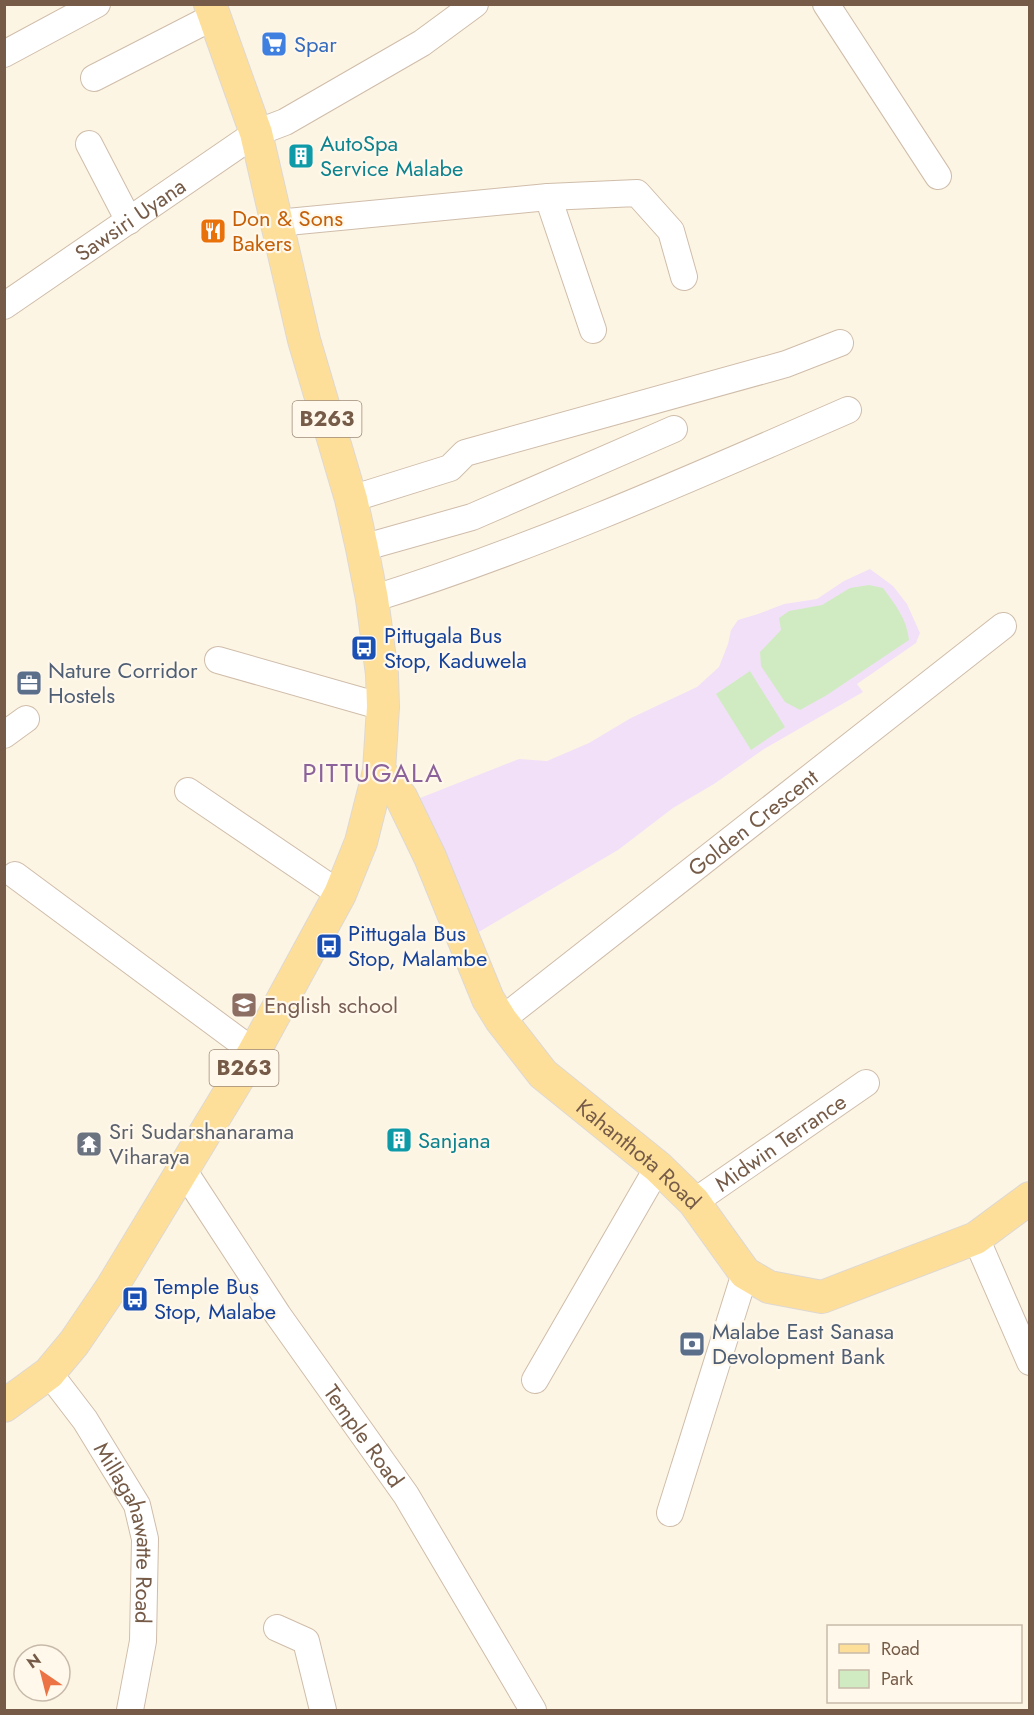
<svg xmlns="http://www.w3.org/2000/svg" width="1034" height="1715" viewBox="0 0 1034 1715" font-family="Jost,sans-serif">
<rect width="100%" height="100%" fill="#fdf5e3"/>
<!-- education -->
<path fill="#f2e0f9" d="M870 569 893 586 907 604 920 633 916 643 857 684 863 692 764 749 714 784 673 808 618 850 472 936 415 800 519 759 547 761 589 743 631 718 697 687 719 667 728 644 731 630 738 620 758 614 784 604 817 599 844 581Z"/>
<!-- green -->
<path fill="#d0ebc1" d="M869 585 883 588C895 604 907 619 909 640L827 695 800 710 785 702 761 666 760 652 781 630 779 618 789 611 822 605 850 588Z
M750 671 785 727 751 750 716 694Z"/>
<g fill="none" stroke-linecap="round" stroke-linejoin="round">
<defs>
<g id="minor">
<path d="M826 4 938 176"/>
<path d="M4 54 97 4"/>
<path d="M94 78 215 16"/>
<path d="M89 144 129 221"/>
<path d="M548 197 593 330"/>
<path d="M277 223 548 197 637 193 671 231 684 277"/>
<path id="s1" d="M4 306 256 133 285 122 422 43 475 4"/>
<path d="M351 499 450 468 465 453 786 364 840 343"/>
<path d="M362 548 472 517 674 429"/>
<path d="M372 599C535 548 692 478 848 410"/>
<path d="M218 660 383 707"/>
<path d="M4 735 26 719"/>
<path d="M188 791 340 894"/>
<path d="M15 875 254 1052"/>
<path id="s2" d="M501 1020 1003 626"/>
<path id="s3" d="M182 1168 278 1315 406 1495 533 1710"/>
<path id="s4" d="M694 1202 866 1083"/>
<path d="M976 1238 1030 1362"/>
<path id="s5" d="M49 1373 85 1420 137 1505 145 1539 143 1641 130 1710"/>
<path d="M535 1380 658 1167"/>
<path d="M670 1513 745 1273"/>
<path d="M277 1628 306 1641 323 1710"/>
</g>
<g id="major">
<path id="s6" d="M379 771 401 797 430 857 488 999 501 1020 543 1074 658 1167 694 1202 745 1273 769 1287 822 1297 976 1238 1030 1198"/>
<path d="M4 1406 49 1373 74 1343 112 1287 254 1052 340 894 361 842 379 771 383 707 382 674 372 599 362 548 351 499 304 340 256 133 210 4"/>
</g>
</defs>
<!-- minor casing -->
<use href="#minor" stroke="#cfbdaa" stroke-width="28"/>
<!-- major casing -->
<use href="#major" stroke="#ded8d3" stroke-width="34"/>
<!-- minor -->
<use href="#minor" stroke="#fff" stroke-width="26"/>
<!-- major -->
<use href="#major" stroke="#fedf9a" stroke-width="32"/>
</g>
<!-- icons -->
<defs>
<symbol id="supermarket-square" viewBox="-11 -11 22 22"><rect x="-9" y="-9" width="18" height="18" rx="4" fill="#3f7fe0" stroke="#fff8eb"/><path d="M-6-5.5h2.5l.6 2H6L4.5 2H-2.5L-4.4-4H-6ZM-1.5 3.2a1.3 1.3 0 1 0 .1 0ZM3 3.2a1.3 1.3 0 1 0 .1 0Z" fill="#fff"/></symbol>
<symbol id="building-square" viewBox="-11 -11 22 22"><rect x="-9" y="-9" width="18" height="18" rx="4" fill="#0f9aa8" stroke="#fff8eb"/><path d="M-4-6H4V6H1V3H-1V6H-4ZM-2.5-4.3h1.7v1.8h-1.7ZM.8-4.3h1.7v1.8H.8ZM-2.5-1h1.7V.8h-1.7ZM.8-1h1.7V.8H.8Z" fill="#fff"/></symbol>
<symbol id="restaurant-square" viewBox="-11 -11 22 22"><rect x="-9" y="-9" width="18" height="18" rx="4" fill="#e8710a" stroke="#fff8eb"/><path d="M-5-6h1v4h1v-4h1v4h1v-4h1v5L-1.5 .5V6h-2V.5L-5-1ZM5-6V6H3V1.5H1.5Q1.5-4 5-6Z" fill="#fff"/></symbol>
<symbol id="bus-square" viewBox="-11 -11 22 22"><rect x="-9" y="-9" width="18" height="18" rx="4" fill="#1a4fb4" stroke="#fff8eb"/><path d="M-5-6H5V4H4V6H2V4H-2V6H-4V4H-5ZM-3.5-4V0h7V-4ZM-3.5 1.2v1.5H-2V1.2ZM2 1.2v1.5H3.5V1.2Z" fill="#fff"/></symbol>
<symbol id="office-square" viewBox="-11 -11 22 22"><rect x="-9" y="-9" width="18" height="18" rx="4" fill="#5c6f8a" stroke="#fff8eb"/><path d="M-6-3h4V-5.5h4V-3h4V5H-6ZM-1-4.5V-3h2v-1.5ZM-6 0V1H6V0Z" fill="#fff"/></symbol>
<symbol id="school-square" viewBox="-11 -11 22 22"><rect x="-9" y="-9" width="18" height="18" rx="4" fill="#8d6e63" stroke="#fff8eb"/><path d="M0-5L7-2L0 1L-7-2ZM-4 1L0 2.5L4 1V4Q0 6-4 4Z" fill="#fff"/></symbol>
<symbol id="temple-square" viewBox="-11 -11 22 22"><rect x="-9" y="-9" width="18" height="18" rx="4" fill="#6b7280" stroke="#fff8eb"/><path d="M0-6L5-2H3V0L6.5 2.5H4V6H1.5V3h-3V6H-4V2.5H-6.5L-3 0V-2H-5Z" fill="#fff"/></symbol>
<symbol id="bank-square" viewBox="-11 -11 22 22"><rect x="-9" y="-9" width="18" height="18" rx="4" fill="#5c6f8a" stroke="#fff8eb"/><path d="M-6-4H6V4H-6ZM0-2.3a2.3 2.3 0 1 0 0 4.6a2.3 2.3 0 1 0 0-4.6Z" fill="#fff"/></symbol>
</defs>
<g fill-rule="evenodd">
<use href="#supermarket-square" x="259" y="29" width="30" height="30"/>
<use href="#building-square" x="286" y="141" width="30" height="30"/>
<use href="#restaurant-square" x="198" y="216" width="30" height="30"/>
<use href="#bus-square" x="349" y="633" width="30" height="30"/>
<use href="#office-square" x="14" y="668" width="30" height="30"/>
<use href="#bus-square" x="314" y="931" width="30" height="30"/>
<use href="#school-square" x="229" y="990" width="30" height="30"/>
<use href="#building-square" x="384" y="1125" width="30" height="30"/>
<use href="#temple-square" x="74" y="1129" width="30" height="30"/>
<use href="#bus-square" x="120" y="1284" width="30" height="30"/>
<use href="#bank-square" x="677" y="1329" width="30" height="30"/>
</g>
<g text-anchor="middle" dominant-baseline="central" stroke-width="4.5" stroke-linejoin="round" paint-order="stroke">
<!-- shield labels -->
<g fill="#fff8eb" stroke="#9f8b79" stroke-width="1.5">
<rect x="292.5" y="401" width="69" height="36" rx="4.5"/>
<rect x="209.5" y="1050" width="69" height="36" rx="4.5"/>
</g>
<g font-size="21" font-weight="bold" fill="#765c48">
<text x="327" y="419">B263</text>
<text x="244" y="1068">B263</text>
</g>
<!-- shop labels -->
<g font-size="22" fill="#366cbe" stroke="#fff8eb" text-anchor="start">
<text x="294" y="44">Spar</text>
</g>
<!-- culture labels -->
<g font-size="22" fill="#0d838f" stroke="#fff8eb" text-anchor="start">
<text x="320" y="143">AutoSpa<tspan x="320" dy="25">Service Malabe</tspan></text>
<text x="418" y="1140">Sanjana</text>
</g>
<!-- food labels -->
<g font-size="22" fill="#c56008" stroke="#fff8eb" text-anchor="start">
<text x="232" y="218">Don &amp; Sons<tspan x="232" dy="25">Bakers</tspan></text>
</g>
<!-- street labels -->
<g font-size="22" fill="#765c48" stroke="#fff8eb">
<text stroke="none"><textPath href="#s1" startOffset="153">Sawsiri Uyana</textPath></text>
<text stroke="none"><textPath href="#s2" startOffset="320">Golden Crescent</textPath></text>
<text stroke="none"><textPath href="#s4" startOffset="105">Midwin Terrance</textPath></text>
<text stroke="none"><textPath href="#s6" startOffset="472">Kahanthota Road</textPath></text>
<text stroke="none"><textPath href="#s3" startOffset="324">Temple Road</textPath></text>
<text stroke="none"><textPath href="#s5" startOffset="183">Millagahawatte Road</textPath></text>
</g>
<!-- transit labels -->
<g font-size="22" fill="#164399" stroke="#fff8eb" text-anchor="start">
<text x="384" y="635">Pittugala Bus<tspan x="384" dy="25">Stop, Kaduwela</tspan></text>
<text x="348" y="933">Pittugala Bus<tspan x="348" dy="25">Stop, Malambe</tspan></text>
<text x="154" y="1286">Temple Bus<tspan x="154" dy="25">Stop, Malabe</tspan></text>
</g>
<!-- service labels -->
<g font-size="22" fill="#4e5e75" stroke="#fff8eb" text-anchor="start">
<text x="48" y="670">Nature Corridor<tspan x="48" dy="25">Hostels</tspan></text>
<text x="712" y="1331">Malabe East Sanasa<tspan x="712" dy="25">Devolopment Bank</tspan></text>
</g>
<!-- education labels -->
<g font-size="22" fill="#785e54" stroke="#fff8eb" text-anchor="start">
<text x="264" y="1005">English school</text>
</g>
<!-- worship labels -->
<g font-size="22" fill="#5b616d" stroke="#fff8eb" text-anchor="start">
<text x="109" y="1131">Sri Sudarshanarama<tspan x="109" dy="25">Viharaya</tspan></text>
</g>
<!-- quarter labels -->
<g font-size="26" letter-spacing="1.5" fill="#8b639a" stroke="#fff8eb">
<text x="373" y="773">PITTUGALA</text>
</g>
</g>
<!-- border -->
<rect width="1034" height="1715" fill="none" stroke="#765c48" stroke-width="12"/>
<!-- legend -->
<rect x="827" y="1625" width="195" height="78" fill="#fff8eb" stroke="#c8baaa" stroke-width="1.5"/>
<rect x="839" y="1644" width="30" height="9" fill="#fedf9a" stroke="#c8baaa" stroke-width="1.5"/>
<text x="881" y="1655" font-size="18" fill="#765c48">Road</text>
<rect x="839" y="1670" width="30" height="18" fill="#d0ebc1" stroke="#c8baaa" stroke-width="1.5"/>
<text x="881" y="1685" font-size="18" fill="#765c48">Park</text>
<!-- north arrow -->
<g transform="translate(42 1673) rotate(325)"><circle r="28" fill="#fff8eb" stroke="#c8baaa" stroke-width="1.5"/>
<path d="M0-4.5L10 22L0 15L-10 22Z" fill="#ec7444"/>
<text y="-9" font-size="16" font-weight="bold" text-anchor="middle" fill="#765c48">N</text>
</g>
</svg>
